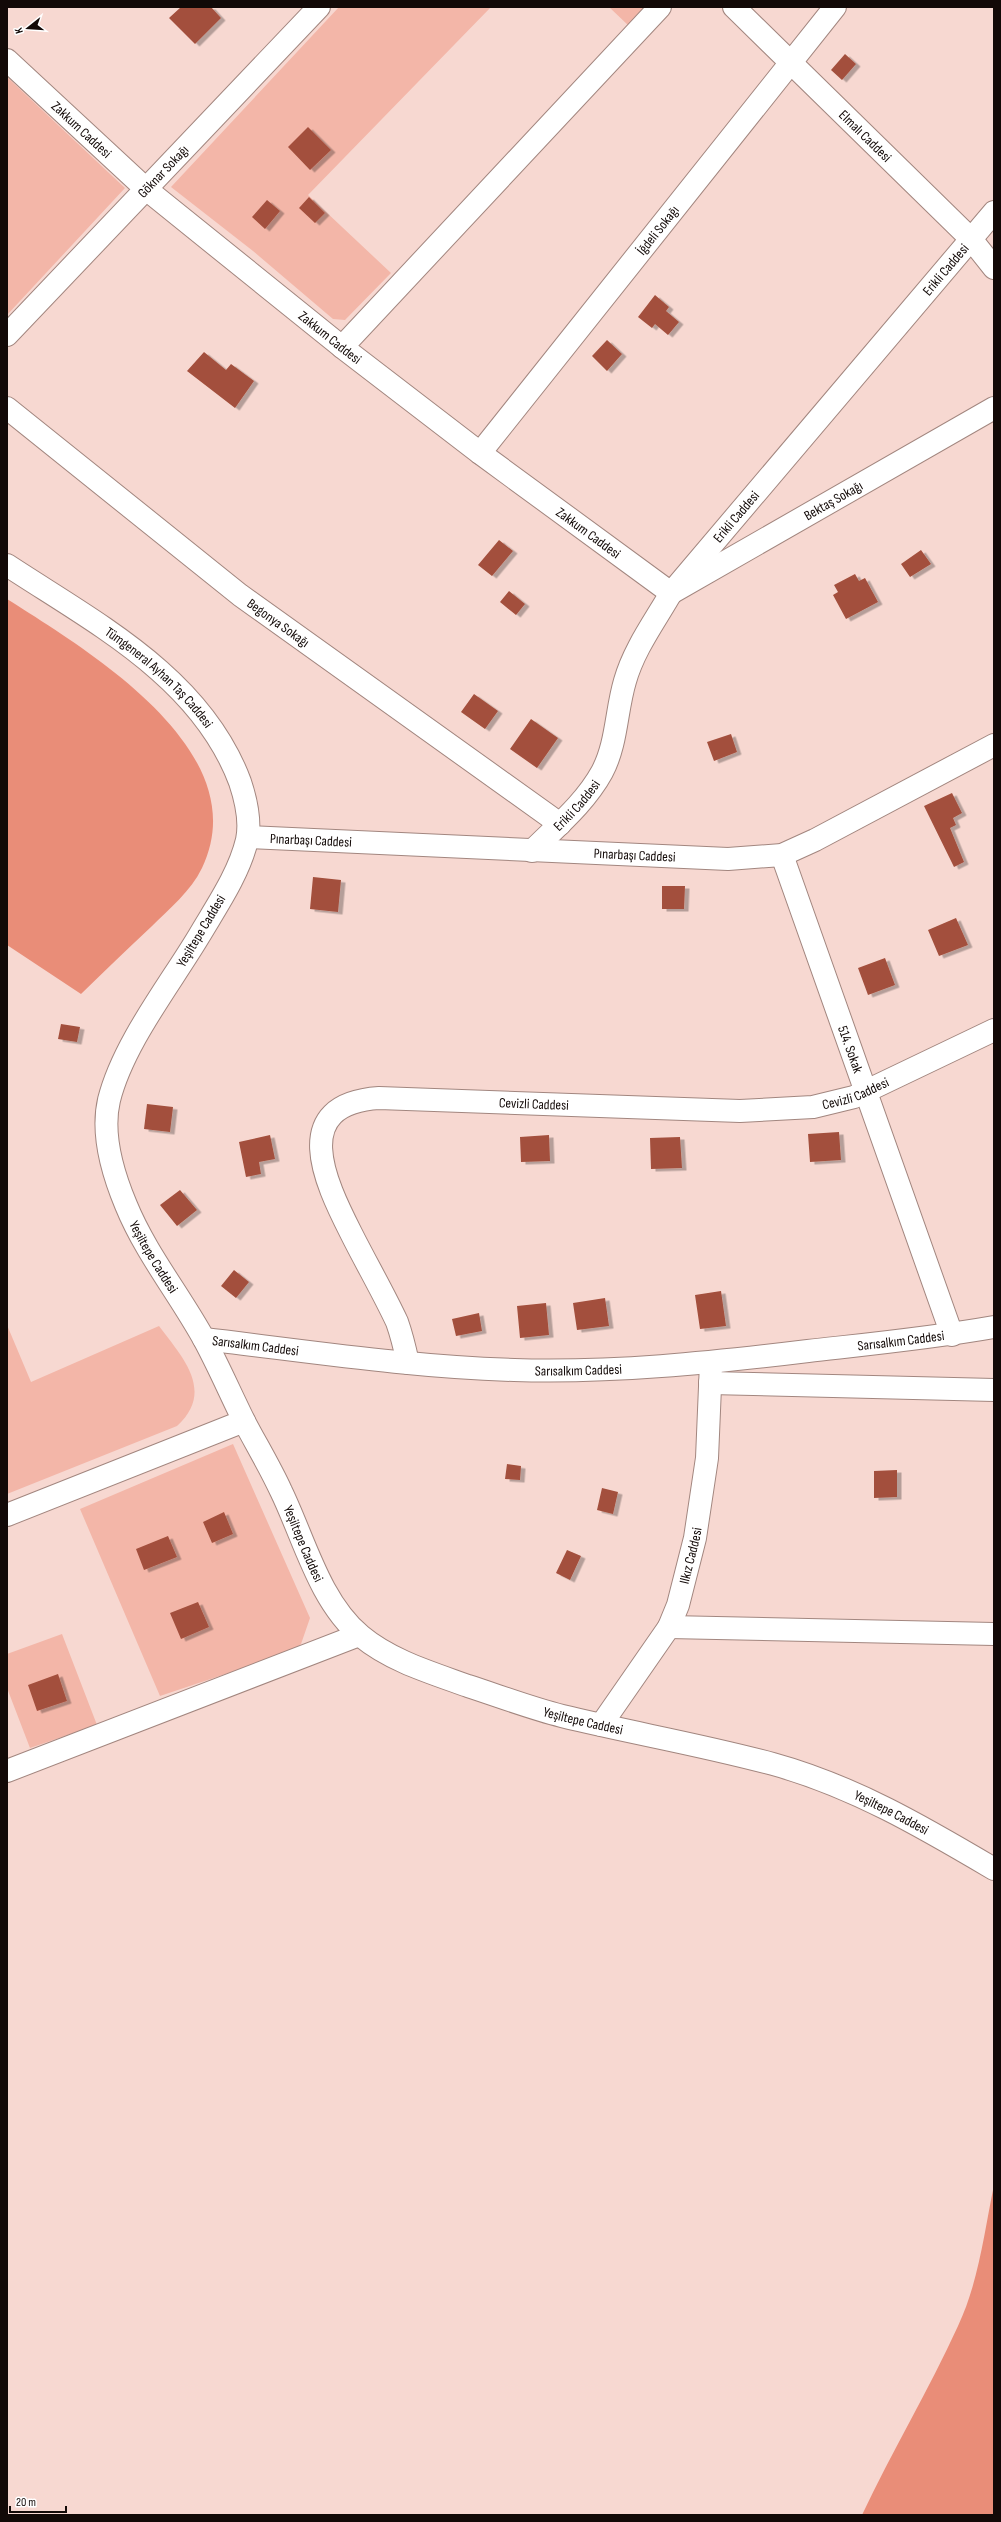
<svg xmlns="http://www.w3.org/2000/svg" width="1001" height="2522" viewBox="0 0 1001 2522" font-family="'Sofia Sans Condensed',sans-serif">
<defs>
<filter id="shadow"><feDropShadow dx="4.5" dy="2.5" stdDeviation="0" flood-color="#0004"/></filter>
</defs>
<rect width="100%" height="100%" fill="#f7d8d1"/>
<!-- green -->
<path fill="#f3b6a8" d="M339 7H491L308 195 391 273 345 320 333 319 253 251 171 187Z
M609 7H649L630 27Z
M7 77 125 188 7 315Z
M7 1325 31 1382 159 1326C183 1358 215 1391 177 1426L7 1494Z
M233 1444 310 1618 301 1644 291 1652 160 1696 80 1509Z
M62 1634 97 1725 30 1748 7 1688V1654Z"/>
<!-- forest -->
<path fill="#e98d78" d="M7 599C87 650 258 751 202 868 191 891 169 909 151 927 127 949 104 972 81 994L7 945Z
M994 2185V2515H862C892 2451 929 2390 958 2326 979 2281 984 2233 994 2185Z"/>
<!-- building -->
<path fill="#a34f3c" filter="url(#shadow)" d="M181 7H211L221 18 195 44 169 18Z
M845 54 856 64 842 80 831 70Z
M308 127 331 150 310 170 288 147Z
M309 197 325 213 315 223 299 208Z
M267 200 280 211 265 229 252 217Z
M655 295 669 307 666 311 679 322 668 335 655 324 652 328 638 317Z
M607 340 622 354 607 371 592 356Z
M204 352 226 370 231 364 254 381 235 408 187 371Z
M499 540 513 551 492 576 478 565Z
M921 550 931 564 910 577 901 564Z
M855 574 859 581 865 578 878 602 846 619 833 595 838 592 834 585Z
M509 591 525 604 516 615 500 602Z
M474 694 498 711 485 729 461 712Z
M531 719 558 738 537 768 510 749Z
M731 734 737 752 714 761 707 742Z
M952 793 962 813 953 818 956 825 950 828 964 862 954 867 924 806Z
M313 877 341 880 338 912 310 909Z
M662 886H685L684 909H662Z
M956 918 968 945 939 956 928 930Z
M885 958 895 985 868 995 858 968Z
M61 1024 80 1027 77 1042 58 1039Z
M147 1104 173 1107 170 1132 144 1129Z
M839 1132 841 1160 810 1162 808 1134Z
M270 1135 275 1159 259 1162 261 1174 246 1177 239 1142Z
M549 1135 550 1161 521 1162 520 1137Z
M680 1137 682 1168 651 1169 650 1138Z
M180 1190 197 1210 177 1226 160 1205Z
M234 1270 249 1282 236 1298 221 1286Z
M721 1291 726 1326 700 1329 695 1295Z
M605 1298 609 1326 577 1330 573 1303Z
M546 1303 549 1335 520 1338 517 1306Z
M479 1313 482 1331 456 1336 452 1319Z
M507 1464 521 1466 520 1480 505 1479Z
M897 1470V1497L874 1498V1471Z
M602 1488 618 1492 613 1514 597 1510Z
M224 1512 233 1534 212 1543 203 1522Z
M168 1536 177 1557 144 1570 136 1549Z
M567 1550 581 1556 570 1580 556 1573Z
M198 1602 209 1627 181 1639 170 1613Z
M58 1674 67 1701 37 1711 28 1685Z"/>
<g fill="none" stroke-linecap="round" stroke-linejoin="round">
<defs>
<g id="minor">
<path id="s1" d="M734 7 971 239 994 268"/>
<path id="s2" d="M7 60 146 189 342 347 480 453 671 593 994 408"/>
<path id="s3" d="M7 335 319 7"/>
<path d="M342 347 660 7"/>
<path id="s4" d="M7 408 240 595 560 824"/>
<path id="s5" d="M480 453 835 7"/>
<path id="s6" d="M7 565C95 623 201 677 240 782 246 800 251 821 247 840 239 874 216 907 199 936 169 986 123 1044 109 1100 101 1134 113 1174 126 1205 146 1254 180 1295 205 1341 219 1367 231 1395 244 1421 256 1444 270 1467 281 1491 304 1538 319 1601 361 1636 391 1661 432 1673 468 1686 499 1696 530 1708 562 1716 632 1733 703 1745 773 1764 853 1786 923 1827 994 1869"/>
<path id="s7" d="M248 837 728 859 782 855 815 840 994 745"/>
<path id="s8" d="M532 851C557 826 585 803 602 772 617 744 616 711 625 681 634 649 655 621 671 593L994 212"/>
<path id="s9" d="M782 855 952 1335"/>
<path id="s10" d="M204 1339C307 1351 410 1367 514 1370 612 1373 710 1363 808 1351 870 1344 932 1338 994 1327"/>
<path id="s11" d="M408 1363C405 1349 402 1336 397 1322 383 1292 366 1263 351 1233 325 1182 288 1104 379 1098L740 1111 813 1107 854 1097 994 1030"/>
<path d="M710 1383 994 1390"/>
<path d="M7 1515 244 1421"/>
<path d="M669 1627 994 1634"/>
<path id="s12" d="M601 1725 669 1627 678 1605 695 1538 707 1458 711 1363"/>
<path d="M7 1771 359 1635"/>
</g>
</defs>
<!-- minor casing -->
<use href="#minor" stroke="#a2867f" stroke-width="24"/>
<!-- minor -->
<use href="#minor" stroke="#fff" stroke-width="22"/>
</g>
<g text-anchor="middle" dominant-baseline="central" stroke-width="3" stroke-linejoin="round" paint-order="stroke">
<!-- street labels -->
<g font-size="14" fill="#120907" stroke="#fff">
<text stroke="none"><textPath href="#s2" startOffset="102">Zakkum Caddesi</textPath></text>
<text stroke="none"><textPath href="#s1" startOffset="184">Elmalı Caddesi</textPath></text>
<text stroke="none"><textPath href="#s3" startOffset="226">Göknar Sokağı</textPath></text>
<text stroke="none"><textPath href="#s5" startOffset="285">İğdeli Sokağı</textPath></text>
<text stroke="none"><textPath href="#s8" startOffset="724">Erikli Caddesi</textPath></text>
<text stroke="none"><textPath href="#s2" startOffset="426">Zakkum Caddesi</textPath></text>
<text stroke="none"><textPath href="#s2" startOffset="1039">Bektaş Sokağı</textPath></text>
<text stroke="none"><textPath href="#s8" startOffset="400">Erikli Caddesi</textPath></text>
<text stroke="none"><textPath href="#s2" startOffset="750">Zakkum Caddesi</textPath></text>
<text stroke="none"><textPath href="#s4" startOffset="346">Begonya Sokağı</textPath></text>
<text stroke="none"><textPath href="#s6" startOffset="190">Tümgeneral Ayhan Taş Caddesi</textPath></text>
<text stroke="none"><textPath href="#s8" startOffset="64">Erikli Caddesi</textPath></text>
<text stroke="none"><textPath href="#s7" startOffset="63">Pınarbaşı Caddesi</textPath></text>
<text stroke="none"><textPath href="#s7" startOffset="387">Pınarbaşı Caddesi</textPath></text>
<text transform="translate(201 931) rotate(-59)">Yeşiltepe Caddesi</text>
<text stroke="none"><textPath href="#s9" startOffset="206">514. Sokak</textPath></text>
<text stroke="none"><textPath href="#s11" startOffset="799">Cevizli Caddesi</textPath></text>
<text stroke="none"><textPath href="#s11" startOffset="475">Cevizli Caddesi</textPath></text>
<text stroke="none"><textPath href="#s6" startOffset="846">Yeşiltepe Caddesi</textPath></text>
<text stroke="none"><textPath href="#s10" startOffset="700">Sarısalkım Caddesi</textPath></text>
<text stroke="none"><textPath href="#s10" startOffset="52">Sarısalkım Caddesi</textPath></text>
<text stroke="none"><textPath href="#s10" startOffset="376">Sarısalkım Caddesi</textPath></text>
<text stroke="none"><textPath href="#s6" startOffset="1170">Yeşiltepe Caddesi</textPath></text>
<text stroke="none"><textPath href="#s12" startOffset="194">Ilkız Caddesi</textPath></text>
<text stroke="none"><textPath href="#s6" startOffset="1519">Yeşiltepe Caddesi</textPath></text>
<text stroke="none"><textPath href="#s6" startOffset="1842">Yeşiltepe Caddesi</textPath></text>
</g>
</g>
<!-- border -->
<rect width="1001" height="2522" fill="none" stroke="#120907" stroke-width="16"/>
<!-- north arrow -->
<g transform="translate(28 28) rotate(253)" stroke="#ffffff" stroke-width="3" paint-order="stroke">
<path d="M0-3L7 15L0 10L-7 15Z" fill="#120907"/>
<text y="-6" font-size="11" font-weight="bold" text-anchor="middle" fill="#120907">K</text>
</g>
<!-- scale -->
<path d="M10 2506v6h56v-6" fill="none" stroke="#120907" stroke-width="2"/>
<text x="16" y="2506" font-size="12" fill="#120907" stroke="#ffffff" stroke-width="3" paint-order="stroke">20 m</text>
</svg>
